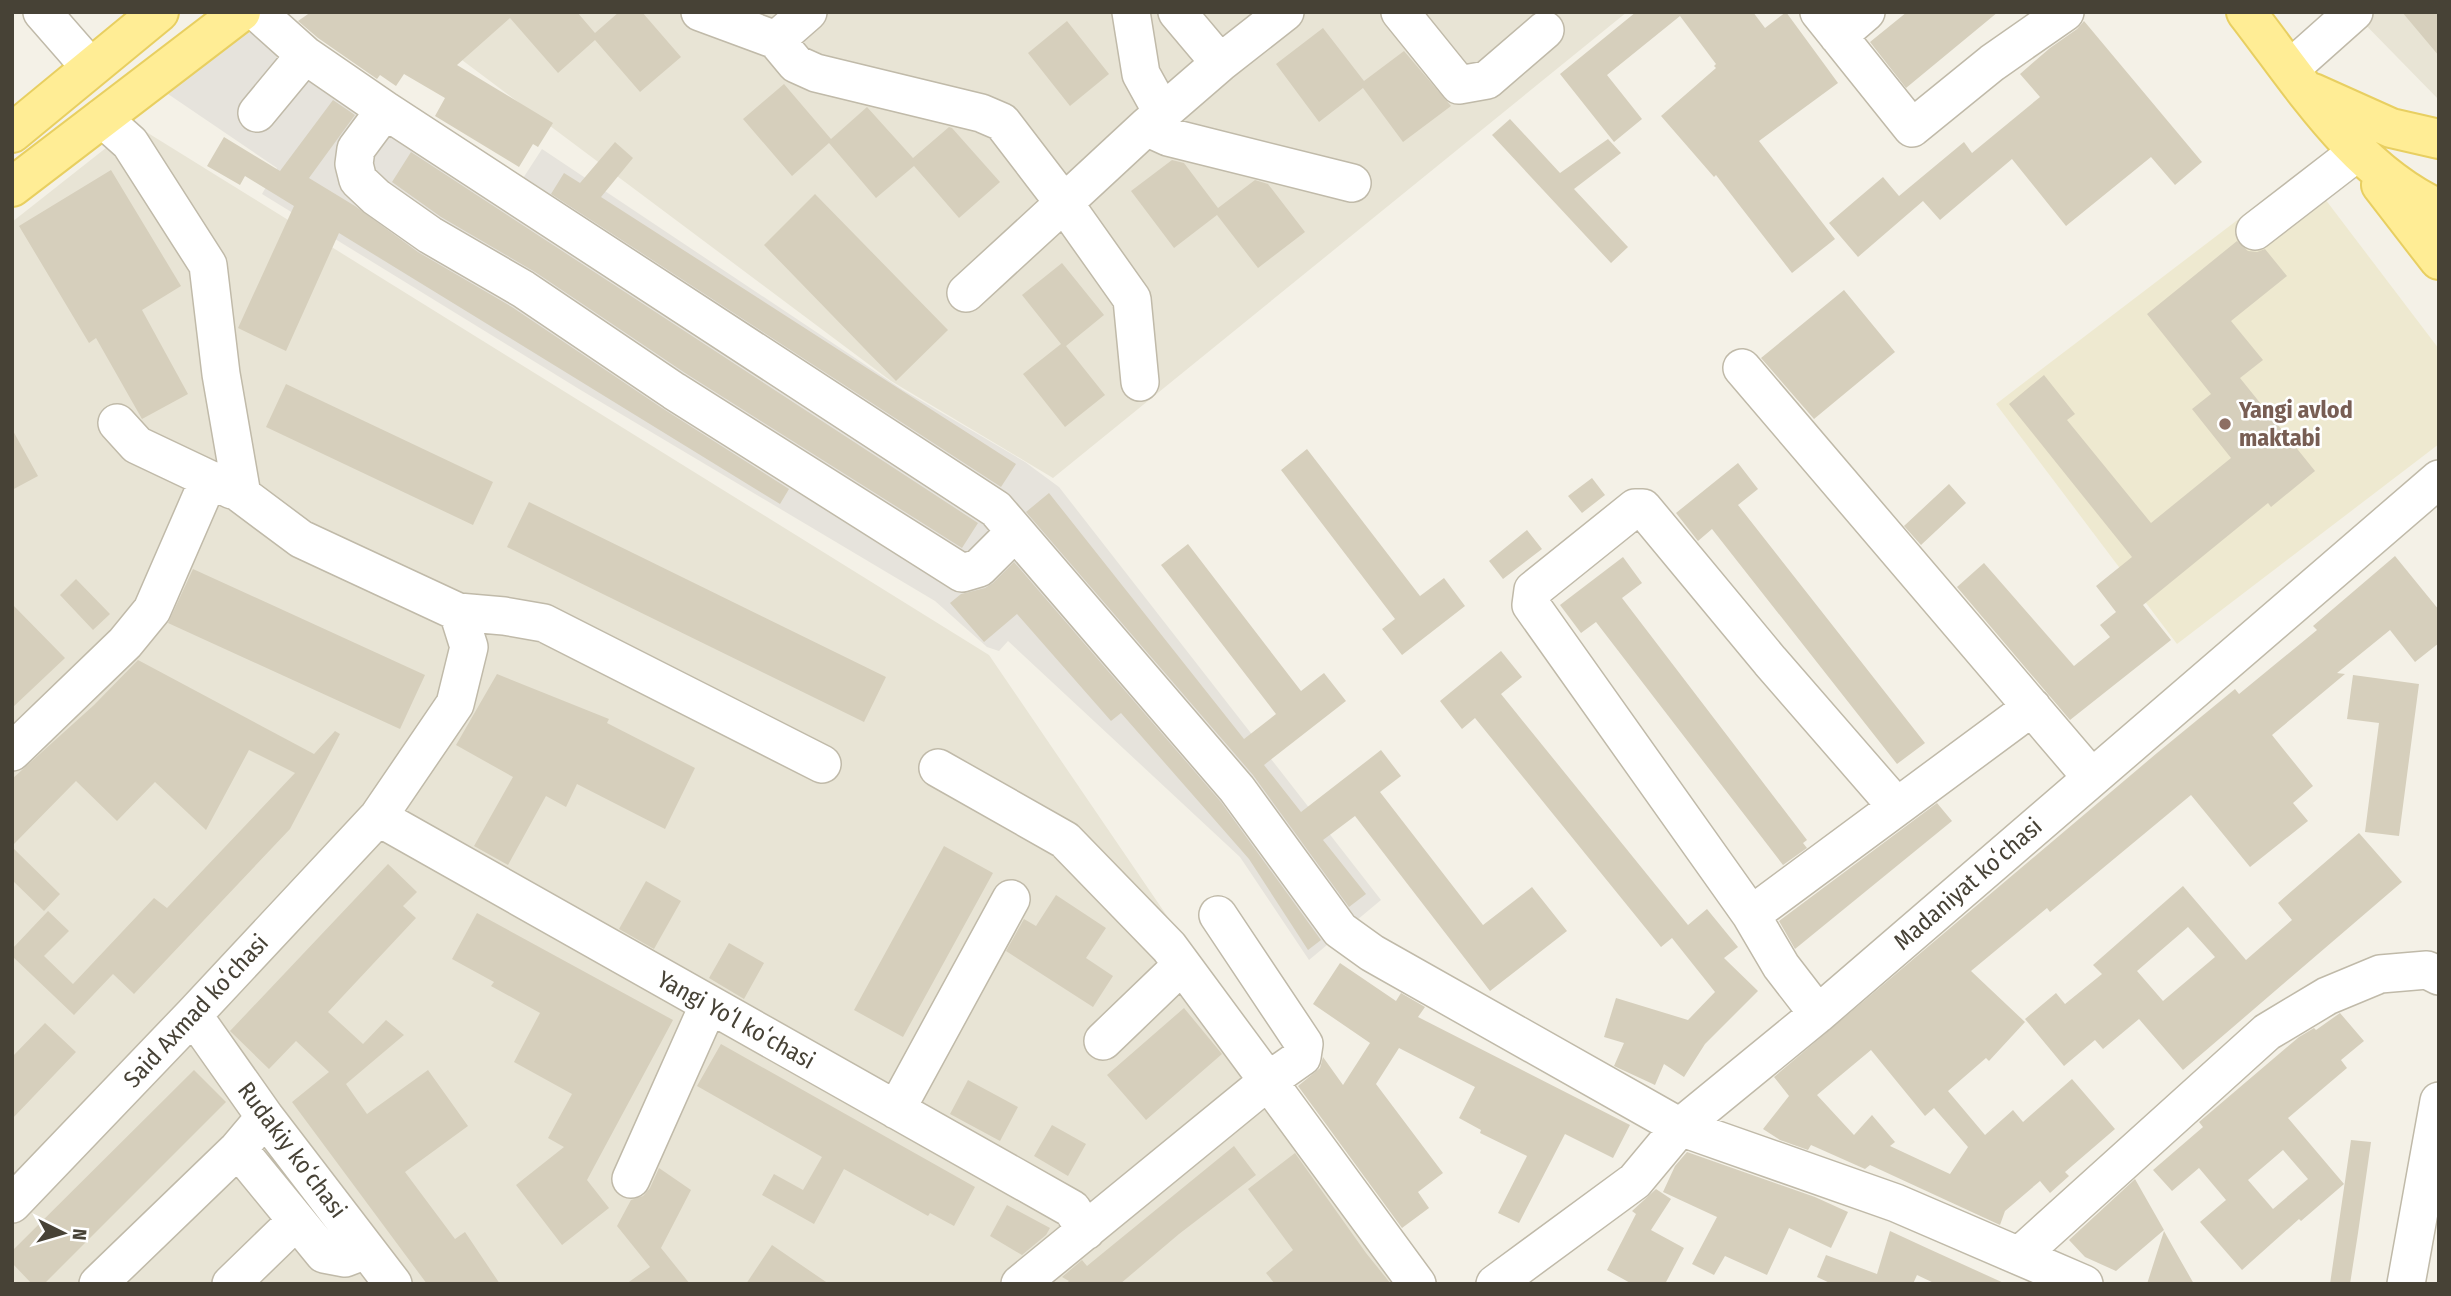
<svg xmlns="http://www.w3.org/2000/svg" width="2451" height="1296" viewBox="0 0 2451 1296" font-family="'Fira Sans Condensed',sans-serif">
<rect width="100%" height="100%" fill="#f4f1e7"/>
<!-- residential -->
<path fill="#e8e4d5" d="M411 12H1627L1053 478 891 381 438 42Z
M2353 12H2439V100Z
M135 125 989 655 1418 1284H12V222Z"/>
<!-- industrial -->
<path fill="#e6e3dc" d="M262 16 516 189 542 149 903 390 1025 462 1059 487 1381 900 1309 960 1240 857 1008 641 999 651 987 647 935 601 579 389 262 194 277 168 168 94Z"/>
<!-- education -->
<path fill="#eee9d0" d="M2303 170 2439 349V444L2177 644 1996 404Z"/>
<!-- building -->
<path fill="#d6cfbc" fill-rule="evenodd" d="M311 12H577L595 33 619 12H642L681 57 640 92 595 40 558 73 510 18 457 65 553 123 538 147 533 144 519 167 435 116 445 98 404 74 396 86 380 75 377 79 318 38 298 21Z
M1636 12H1753L1765 28 1786 12 1838 83 1759 141 1835 239 1792 273 1716 175 1714 177 1661 116 1716 68 1714 66 1716 64 1680 16 1607 75 1642 119 1614 142 1560 74Z
M1907 12H1998L1906 88 1870 42Z
M2402 12H2439V56Z
M1067 21 1109 74 1070 106 1028 53Z
M2084 21 2202 162 2175 185 2151 157 2066 226 2012 159 1940 220 1923 201 1858 257 1829 223 1883 177 1899 196 1964 142 1972 153 2040 97 2020 74 2050 48 2077 29Z
M1323 28 1364 81 1404 51 1451 106 1403 142 1363 88 1319 122 1276 64Z
M784 84 831 139 867 107 913 158 949 127 952 128 1000 182 959 218 914 166 876 198 829 143 792 176 743 119Z
M333 100 355 115 309 178 355 206 418 252 512 307 662 408 789 489 780 504 339 233 286 351 238 328 294 206 245 176 240 185 207 166 224 137 280 171Z
M1510 119 1560 173 1608 139 1621 153 1574 189 1628 247 1611 263 1492 135Z
M615 142 633 158 601 197 1016 464 1001 487 551 194 564 173 580 183Z
M411 152 978 523 962 548 685 373 535 272 441 217 392 182Z
M1172 160 1184 163 1218 208 1255 180 1268 184 1305 232 1258 268 1217 215 1174 248 1131 191Z
M111 170 181 286 142 310 188 394 142 419 96 338 89 343 19 226Z
M815 194 948 330 896 381 764 245Z
M2237 241 2248 251 2257 252 2265 249 2287 276 2231 321 2263 360 2240 378 2315 471 2271 507 2268 503 2143 605 2171 640 2070 720 1957 587 1984 563 2074 666 2110 637 2100 625 2116 612 2096 586 2132 557 2009 404 2044 375 2075 414 2067 420 2151 523 2231 458 2192 409 2211 394 2147 314Z
M1062 263 1104 315 1066 346 1105 395 1065 427 1023 374 1061 344 1022 295Z
M1844 290 1895 352 1814 419 1761 358Z
M286 384 493 482 473 525 266 427Z
M12 429 38 476 12 490Z
M1307 449 1420 596 1444 578 1465 606 1402 655 1382 629 1395 619 1281 470Z
M1738 463 1758 489 1738 505 1925 743 1897 764 1712 529 1698 541 1676 513Z
M1592 478 1605 495 1582 513 1568 496Z
M1949 484 1966 503 1921 545 1904 526Z
M1049 493 1244 739 1276 714 1161 565 1188 544 1301 691 1324 673 1346 701 1264 765 1301 812 1381 750 1401 776 1380 792 1483 925 1532 887 1567 931 1490 991 1355 816 1323 840 1366 894 1349 907 1253 775 1026 512Z
M529 502 886 677 864 722 507 547Z
M1527 530 1542 549 1503 579 1489 561Z
M2395 556 2439 610V643L2415 662 2390 630 2337 673 2345 674 2272 735 2313 786 2293 803 2308 821 2250 867 2191 795 2050 912 2047 908 1971 971 2025 1022 1989 1061 1986 1058 1948 1091 1985 1135 2013 1110 2023 1122 2072 1079 2115 1129 2065 1172 2069 1176 2050 1193 2040 1181 2005 1211 2000 1225 1870 1165 1865 1169 1811 1145 1808 1150 1780 1140 1763 1129 1789 1096 1774 1077 2157 753 2235 689 2239 694 2317 630 2313 626ZM1871 1050 1925 1116 1934 1108 1968 1147 1950 1174 1890 1146 1895 1142 1872 1115 1854 1135 1817 1095Z
M1623 557 1642 583 1622 598 1807 840 1803 843 1807 848 1783 865 1596 622 1581 633 1560 605Z
M1014 562 1221 802 1321 940 1308 950 1249 859 1121 713 1111 721 1017 614 984 642 950 603 961 594 985 588 993 583Z
M193 569 425 675 400 729 168 623Z
M76 579 110 614 93 630 60 595Z
M12 604 65 658 12 708Z
M1501 651 1522 677 1501 694 1688 925 1707 909 1738 947 1724 958 1758 991 1705 1044 1684 1077 1664 1064 1655 1085 1614 1066 1624 1043 1604 1037 1616 998 1688 1020 1715 992 1672 938 1661 947 1475 718 1462 729 1440 701Z
M138 660 314 754 335 731 340 734 290 829 134 994 113 974 74 1015 12 956V949L48 911 69 931 44 956 73 984 154 898 167 908 295 773 249 750 206 830 155 782 117 821 76 781 12 846V779L94 705Z
M497 674 609 719 607 723 695 768 665 829 577 784 566 807 546 796 508 865 474 846 513 777 456 745Z
M2353 675 2419 684 2399 836 2365 832 2379 723 2347 719Z
M1937 803 1952 821 1795 949 1779 921Z
M2359 833 2402 882 2183 1070 2139 1019 2103 1049 2095 1040 2064 1066 2025 1019 2056 993 2065 1004 2102 974 2093 965 2183 886 2246 960 2292 920 2278 903ZM2188 927 2215 957 2163 1001 2137 971Z
M944 846 993 873 903 1037 854 1010Z
M12 847 60 894 44 911 12 880Z
M388 864 417 892 403 906 416 918 328 1012 363 1044 386 1020 404 1035 346 1084 367 1114 428 1070 468 1126 405 1172 455 1239 465 1232 500 1284H427L292 1102 329 1072 296 1041 269 1069 230 1031Z
M646 881 681 901 654 949 619 929Z
M1056 895 1106 928 1086 958 1113 976 1093 1007 1006 951 1024 919 1036 926Z
M477 913 673 1020 587 1180 609 1208 562 1245 516 1185 564 1147 548 1138 572 1094 514 1062 540 1013 491 986 494 982 452 959Z
M729 943 764 963 744 999 709 978Z
M1340 963 1396 1001 1401 993 1425 1007 1418 1017 1630 1125 1613 1158 1565 1134 1519 1223 1498 1213 1527 1156 1480 1133 1481 1130 1459 1118 1475 1087 1399 1048 1376 1084 1443 1173 1418 1192 1429 1208 1402 1228 1298 1086 1320 1068 1323 1057 1343 1085 1370 1043 1313 1004Z
M1184 1008 1222 1054 1146 1120 1107 1075Z
M2340 1013 2364 1041 2341 1060 2347 1068 2288 1118 2344 1184 2301 1221 2299 1219 2242 1270 2200 1222 2226 1200 2199 1168 2172 1191 2153 1170 2203 1127 2199 1122 2299 1037 2314 1028 2316 1030ZM2283 1150 2308 1179 2273 1209 2248 1180Z
M45 1023 76 1052 12 1119V1057Z
M721 1044 975 1187 954 1226 930 1213 928 1216 844 1169 814 1224 762 1195 774 1174 803 1190 822 1157 697 1086Z
M194 1070 226 1102 44 1284H32L12 1263V1251Z
M968 1080 1018 1107 1000 1141 950 1114Z
M1052 1125 1086 1144 1068 1176 1034 1156Z
M2351 1140 2371 1142 2358 1233 2350 1284H2330Z
M1234 1146 1256 1175 1179 1234 1120 1284H1065L1069 1281 1062 1277 1082 1260 1087 1266Z
M1687 1152 1815 1197 1848 1212 1831 1248 1789 1228 1767 1275 1725 1256 1714 1275 1692 1264 1717 1217 1663 1192 1675 1166Z
M1295 1153 1366 1253 1391 1284H1275L1266 1273 1293 1250 1248 1189Z
M659 1168 691 1190 661 1248 690 1284H626L650 1267 617 1226 631 1200 643 1196 650 1188Z
M2135 1179 2164 1230 2116 1271 2085 1257 2069 1240Z
M1656 1189 1671 1199 1651 1230 1684 1248 1665 1284H1632L1607 1270 1636 1214 1632 1211Z
M1007 1205 1050 1228 1046 1235 1022 1255 990 1236Z
M1890 1231 1929 1249 2006 1284H1936L1917 1275 1913 1284H1832L1817 1277 1826 1255 1877 1274Z
M2164 1231 2178 1256 2194 1284H2147Z
M772 1245 829 1284H746Z"/>
<g fill="none" stroke-linecap="round" stroke-linejoin="round">
<defs>
<path id="minor" d="M42 12 90 67
M257 12 305 55 385 110 996 509 1237 789 1340 930 1372 953 1680 1127 1896 1203 2084 1284
M700 12 776 40 808 12
M1131 12 1141 74 1162 112
M1400 12 1459 85 1487 80 1545 30
M1819 12 1912 128 1992 63 2065 12
M1838 36 1866 12
M776 40 796 64 816 73 981 113 1002 122 1064 203 966 293
M1220 63 1285 12
M2290 69 2354 12
M385 110 356 149 354 164 358 180 376 197 430 235 523 289 674 391 962 573 979 568 1015 532
M257 113 305 55
M1146 127 1168 137 1352 183
M2255 231 2356 153
M1742 368 2092 778
M1140 382 1132 299 1064 203 1146 127 1220 63 1177 12
M117 423 137 445 232 490
M458 612 504 616 544 623 822 764
M12 752 125 643 152 610 209 479
M938 768 1065 840 1169 947 1268 1081 1302 1057 1304 1044 1218 915
M378 817 1072 1209 1086 1231
M1751 915 1531 605 1533 590 1635 508H1643L1770 661 1897 807
M1818 1014 1781 966 1751 915 2032 707
M193 1015 265 1117 393 1284
M1103 1041 1182 965
M896 1110 1011 899
M238 1149 324 1254 345 1258 366 1250
M631 1179 709 1004
M12 1204 193 1015 378 817 455 704 469 647 458 612 301 539 242 495 221 374 208 265 130 143 102 118
M2019 1256 2267 1032 2327 996 2380 974 2427 970 2439 976
M98 1284 238 1149 265 1117
M231 1284 296 1221
M1020 1284 1268 1081 1417 1284
M1495 1284 1635 1181 1680 1127 1818 1014 2439 479
M2406 1284 2439 1101"/>
<path id="major" d="M2246 12C2302 84 2354 170 2439 209
M2313 93 2391 128 2439 139
M12 133 159 12
M2381 185 2439 260
M12 187 241 12"/>
</defs>
<!-- minor casing -->
<use href="#minor" stroke="#c0baa9" stroke-width="40"/>
<!-- major casing -->
<use href="#major" stroke="#e8cf61" stroke-width="42"/>
<!-- minor -->
<use href="#minor" stroke="#fff" stroke-width="37"/>
<!-- major -->
<use href="#major" stroke="#ffed95" stroke-width="38"/>
</g>
<!-- markers -->
<circle fill="#8d6e63" stroke="#fff" stroke-width="2.5" cx="2225" cy="424" r="7"/>
<g text-anchor="middle" dominant-baseline="central" stroke-width="5" stroke-linejoin="round" paint-order="stroke">
<!-- education labels -->
<g font-size="24" font-weight="bold" fill="#785e54" stroke="#fff" text-anchor="start">
<text x="2239" y="410">Yangi avlod<tspan x="2239" dy="28">maktabi</tspan></text>
</g>
<!-- street labels -->
<g font-size="24" fill="#474236" stroke="#fff">
<text transform="translate(1968 884) rotate(-41)">Madaniyat koʻchasi</text>
<text transform="translate(196 1011) rotate(-47)">Said Axmad koʻchasi</text>
<text transform="translate(736 1020) rotate(29)">Yangi Yoʻl koʻchasi</text>
<text transform="translate(292 1150) rotate(53)">Rudakiy koʻchasi</text>
</g>
</g>
<!-- border -->
<rect width="2451" height="1296" fill="none" stroke="#474236" stroke-width="28"/>
<!-- north arrow -->
<g transform="translate(63 1233) rotate(95)" stroke="#ffffff" stroke-width="5" paint-order="stroke">
<path d="M0-5L12 26L0 18L-12 26Z" fill="#474236"/>
<text y="-10" font-size="19" font-weight="bold" text-anchor="middle" fill="#474236">N</text>
</g>
</svg>
